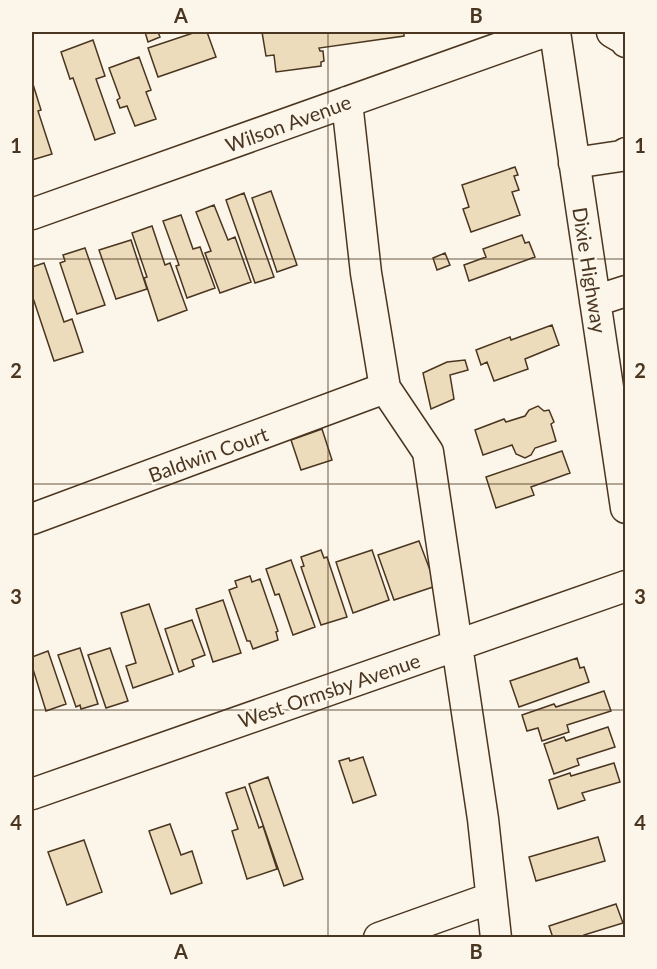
<svg xmlns="http://www.w3.org/2000/svg" width="657" height="969" viewBox="0 0 657 969" font-family="Lato,sans-serif">
<rect width="100%" height="100%" fill="#fbf6e9"/>
<!-- building -->
<path fill="#ecdcbc" stroke="#4a3520" stroke-width="1.5" d="M145 32H158L160 37 148 42Z
M196 32H207L216 57 158 77 148 48Z
M262 32H404V36L319 48 320 51H323L324 61 321 62V66L276 72 274 55 266 56Z
M93 40 105 76 96 79 115 133 95 140 73 78 70 79 61 52Z
M139 57 151 90 146 92 156 119 135 126 127 106 120 108 117 100 120 98 109 68Z
M32 81 41 110 38 111 52 154 32 160Z
M515 167 518 175 514 176 519 190 512 192 520 215 471 232 463 209 469 207 462 185Z
M271 191 297 265 277 272 252 198Z
M244 193 274 277 255 283 226 200Z
M214 205 228 240 235 237 251 282 220 293 205 253 211 251 196 212Z
M181 215 193 249 200 247 215 288 187 298 176 266 179 265 163 221Z
M152 226 165 265 170 263 187 310 158 321 144 278 147 277 132 233Z
M522 235 525 243 529 242 535 257 469 281 464 265 486 257 483 249Z
M131 240 147 289 116 299 99 250Z
M85 248 105 305 77 314 60 263 65 261 63 255Z
M445 253 450 265 437 270 433 258Z
M44 263 64 322 72 319 83 352 54 361 32 295V267Z
M552 325 559 345 525 359 528 369 494 381 487 362 481 365 476 350 510 337 511 340Z
M465 360 468 370 450 375 454 399 431 409 423 373 447 362Z
M538 406 544 411 549 410 554 422 551 424 556 441 535 448 531 455 525 458 516 454 512 445 483 455 475 430 504 419 506 422 525 416 529 410Z
M322 429 332 460 301 470 291 440Z
M562 451 570 473 531 487 534 495 496 508 486 477Z
M419 541 436 586 394 600 378 555Z
M321 550 324 558 327 557 347 617 321 625 301 567 304 566 301 557Z
M372 550 389 600 353 613 336 562Z
M291 560 315 627 293 635 279 594 275 595 266 569Z
M250 576 252 582 260 579 278 631 276 632 278 640 253 649 250 641H247L229 590 237 587 235 581Z
M223 600 241 653 213 662 196 609Z
M149 604 173 674 133 688 126 666 136 663 121 613Z
M192 620 205 655 192 660 194 666 179 672 165 629Z
M80 648 98 704 81 709 80 705 76 707 58 655Z
M110 648 128 701 106 708 88 655Z
M48 651 66 704 46 711 32 666V657Z
M577 658 580 668 584 667 589 682 519 707 510 681Z
M604 691 611 711 567 725 569 732 542 741 538 728 527 731 522 715 554 704 556 707Z
M608 727 615 747 577 759 579 765 554 774 544 744 564 737 566 741Z
M363 757 376 795 353 803 339 761 349 758 350 761Z
M614 763 620 782 582 793 585 800 558 809 549 780 570 773 571 776Z
M268 777 303 879 284 886 249 784Z
M245 787 259 828 263 826 277 869 247 879 232 831 238 829 226 793Z
M170 824 181 855 192 851 202 883 171 894 149 831Z
M598 837 605 861 536 881 529 857Z
M84 840 102 892 67 905 48 852Z
M616 904 623 923 584 935 585 938H553L549 926Z"/>
<g fill="none" stroke-linecap="round" stroke-linejoin="round">
<defs>
<path id="minor" d="M555 32 626 508
M612 32 624 39 626 42
M347 102 366 273 385 388 428 452 483 819 496 938
M574 163 621 156 626 153
M32 214 544 32
M595 301 626 291
M32 519 385 388
M32 794 626 586
M379 938 491 898"/>
</defs>
<!-- minor casing -->
<use href="#minor" stroke="#4a3520" stroke-width="33"/>
<!-- minor -->
<use href="#minor" stroke="#fbf6e9" stroke-width="30"/>
</g>
<!-- grid -->
<path fill="none" stroke="#4a3520" stroke-width="1.5" stroke-opacity="0.55" d="M328 32V938M32 259H626M32 484H626M32 710H626"/>
<g text-anchor="middle" dominant-baseline="central" stroke-width="4.5" stroke-linejoin="round" paint-order="stroke">
<!-- street labels -->
<g font-size="20" fill="#4a3520" stroke="#fbf6e9">
<text transform="translate(288 123) rotate(-20)">Wilson Avenue</text>
<text transform="translate(590 270) rotate(81)">Dixie Highway</text>
<text transform="translate(208 454) rotate(-20)">Baldwin Court</text>
<text transform="translate(329 690) rotate(-19)">West Ormsby Avenue</text>
</g>
</g>
<!-- border -->
<rect width="657" height="969" fill="none" stroke="#fbf6e9" stroke-width="66"/>
<rect x="33" y="33" width="591" height="903" fill="none" stroke="#4a3520" stroke-width="2"/>
<g font-size="20" text-anchor="middle" font-weight="bold" fill="#4a3520">
<text x="181" y="23">A</text>
<text x="476" y="23">B</text>
<text x="16" y="153">1</text>
<text x="640" y="153">1</text>
<text x="16" y="378">2</text>
<text x="640" y="378">2</text>
<text x="16" y="604">3</text>
<text x="640" y="604">3</text>
<text x="16" y="830">4</text>
<text x="640" y="830">4</text>
<text x="181" y="959">A</text>
<text x="476" y="959">B</text>
</g>
</svg>
